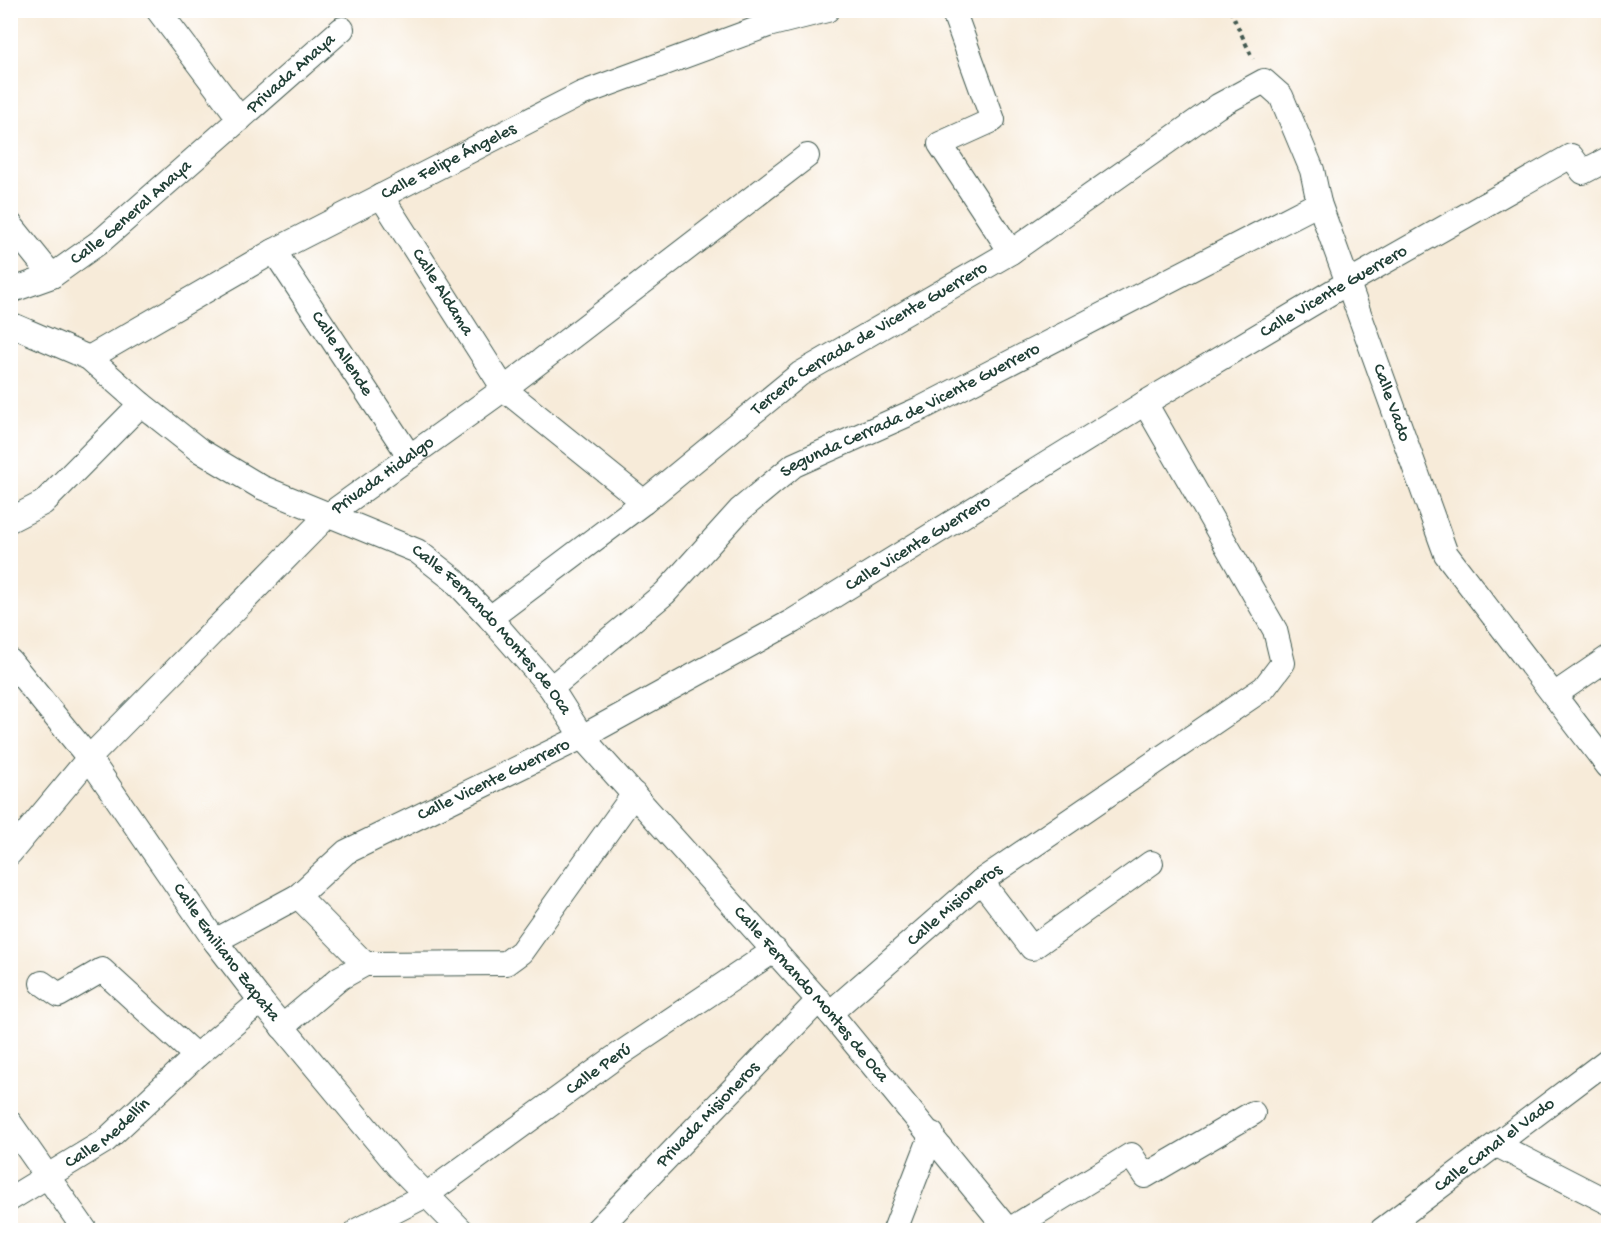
<svg xmlns="http://www.w3.org/2000/svg" width="1619" height="1241" viewBox="0 0 1619 1241" font-family="'Gochi Hand',sans-serif">
<rect width="100%" height="100%" fill="#fff"/>
<filter id="ink" filterUnits="userSpaceOnUse"><feTurbulence type="fractalNoise" baseFrequency=".0167" numOctaves="2"/><feDisplacementMap in="SourceGraphic" scale="12" xChannelSelector="R" yChannelSelector="G"/><feConvolveMatrix kernelMatrix="1 2 1 2 8 2 1 2 1" color-interpolation-filters="sRGB"/></filter>
<filter id="wash" filterUnits="userSpaceOnUse"><feTurbulence type="fractalNoise" baseFrequency=".008" numOctaves="4" result="noise"/><feDisplacementMap in="SourceGraphic" scale="24" xChannelSelector="R" yChannelSelector="G"/><feGaussianBlur stdDeviation="1.35" result="paint"/><feColorMatrix in="noise" values="0 0 0 0 0 0 0 0 0 0 0 0 0 0 0 0 0 1.4 0 .05"/><feComposite in="paint" operator="in"/></filter>
<g filter="url(#wash)">
<rect width="100%" height="100%" fill="#f7ebd9"/>
</g>
<g filter="url(#ink)">
<g fill="none" stroke-linecap="round" stroke-linejoin="round">
<defs>
<g id="minor">
<path d="M158 10 240 119"/>
<path d="M953 10 993 120 940 144 1011 252"/>
<path id="s1" d="M381 196 504 389 644 502"/>
<path d="M10 224 52 276"/>
<path id="s2" d="M274 251 410 457"/>
<path id="s3" d="M10 291 52 276 101 241 342 29"/>
<path id="s4" d="M10 324 89 358 141 404 199 450 261 487 417 551 454 580 490 618 551 688 582 737 830 1013 1008 1230"/>
<path id="s5" d="M89 358 274 251 581 94 768 25 827 10"/>
<path d="M10 520 43 503 141 404"/>
<path id="s6" d="M490 618 644 502 800 374 1011 252 1218 106 1264 81 1281 96 1312 170 1319 203 1446 554 1608 766"/>
<path id="s7" d="M10 661 89 758 215 941 261 1001 398 1166 461 1230"/>
<path id="s8" d="M551 688 665 593 740 510 794 465 922 408 1319 203"/>
<path d="M1554 695 1608 658"/>
<path id="s9" d="M10 853 89 758 327 516 504 389 807 156"/>
<path d="M981 881 1032 948 1151 863"/>
<path d="M298 896 365 964"/>
<path id="s10" d="M215 941 298 896 346 852 582 737 793 621 1145 403 1347 283 1571 156 1583 172 1608 159"/>
<path d="M42 983 59 995 102 970 196 1056"/>
<path id="s11" d="M830 1013 981 881 1264 688 1283 663 1275 630 1145 403"/>
<path d="M282 1027 340 978 365 964 506 963 521 952 634 794"/>
<path d="M10 1123 85 1230"/>
<path d="M1497 1145 1608 1202"/>
<path id="s12" d="M10 1199 105 1141 196 1056 261 1001"/>
<path id="s13" d="M358 1230 426 1195 614 1058 775 950"/>
<path id="s14" d="M597 1230 819 1000"/>
<path d="M895 1230 932 1134"/>
<path d="M1009 1230 1131 1155 1145 1176 1253 1113"/>
<path id="s15" d="M1382 1230 1608 1060"/>
</g>
</defs>
<!-- minor casing -->
<use href="#minor" stroke="#3f574d" stroke-width="26"/>
<!-- path -->
<path stroke="#3f574d" stroke-width="4" stroke-dasharray="4.5 4.5" stroke-linecap="butt" d="M1230 10 1253 59"/>
<!-- minor -->
<use href="#minor" stroke="#fff" stroke-width="24"/>
</g>
</g>
<g text-anchor="middle" dominant-baseline="central" stroke-width="4.5" stroke-linejoin="round" paint-order="stroke">
<!-- street labels -->
<g font-size="18" fill="#1f3d34" stroke="#fff">
<text stroke="none"><textPath href="#s3" startOffset="358">Privada Anaya</textPath></text>
<text stroke="none"><textPath href="#s5" startOffset="410">Calle Felipe Ángeles</textPath></text>
<text stroke="none"><textPath href="#s3" startOffset="146">Calle General Anaya</textPath></text>
<text stroke="none"><textPath href="#s10" startOffset="1296">Calle Vicente Guerrero</textPath></text>
<text stroke="none"><textPath href="#s1" startOffset="114">Calle Aldama</textPath></text>
<text stroke="none"><textPath href="#s6" startOffset="472">Tercera Cerrada de Vicente Guerrero</textPath></text>
<text stroke="none"><textPath href="#s2" startOffset="123">Calle Allende</textPath></text>
<text stroke="none"><textPath href="#s6" startOffset="1293">Calle Vado</textPath></text>
<text stroke="none"><textPath href="#s8" startOffset="459">Segunda Cerrada de Vicente Guerrero</textPath></text>
<text stroke="none"><textPath href="#s9" startOffset="532">Privada Hidalgo</textPath></text>
<text stroke="none"><textPath href="#s10" startOffset="810">Calle Vicente Guerrero</textPath></text>
<text stroke="none"><textPath href="#s4" startOffset="579">Calle Fernando Montes de Oca</textPath></text>
<text stroke="none"><textPath href="#s10" startOffset="324">Calle Vicente Guerrero</textPath></text>
<text stroke="none"><textPath href="#s11" startOffset="165">Calle Misioneros</textPath></text>
<text stroke="none"><textPath href="#s7" startOffset="363">Calle Emiliano Zapata</textPath></text>
<text stroke="none"><textPath href="#s4" startOffset="1065">Calle Fernando Montes de Oca</textPath></text>
<text stroke="none"><textPath href="#s13" startOffset="290">Calle Perú</textPath></text>
<text stroke="none"><textPath href="#s14" startOffset="160">Privada Misioneros</textPath></text>
<text stroke="none"><textPath href="#s12" startOffset="118">Calle Medellín</textPath></text>
<text stroke="none"><textPath href="#s15" startOffset="141">Calle Canal el Vado</textPath></text>
</g>
</g>
<!-- margin -->
<rect width="1619" height="1241" fill="none" stroke="#fff" stroke-width="36"/>
</svg>
